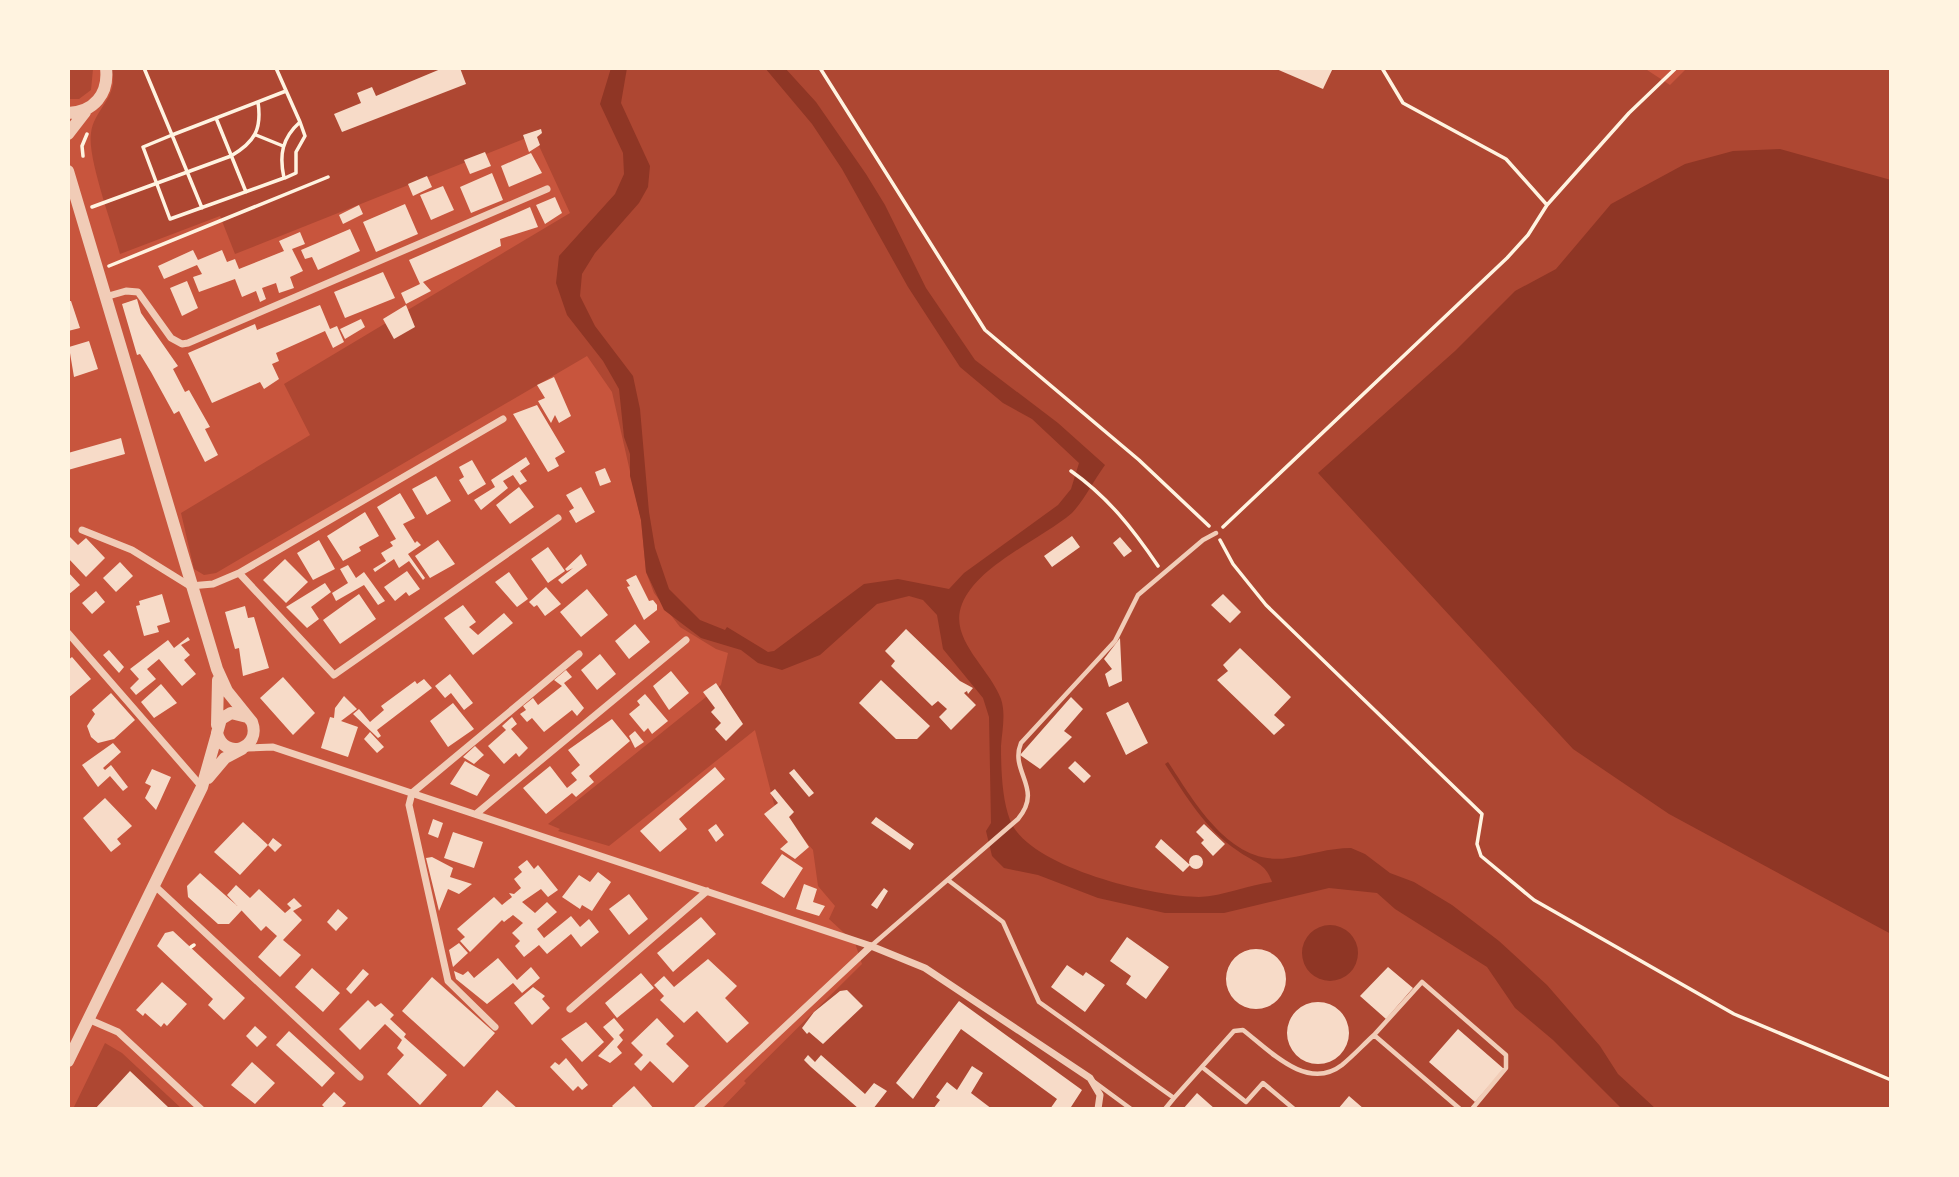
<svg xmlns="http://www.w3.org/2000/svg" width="1959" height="1177" viewBox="0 0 1959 1177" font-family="'Nunito Sans',sans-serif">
<rect width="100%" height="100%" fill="#c8553d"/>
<!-- green -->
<path fill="#ae4732" d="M68 68 93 69 91 90 79 99H68Z
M111 68H1644L1670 85 1687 68H1891V1109H721L746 1083 744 1081 862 964 855 943 829 919 835 906 818 886 813 850 774 804 755 730 609 846 558 831 560 829 548 824 721 685 728 653 716 649 680 627 654 593 646 572 641 520 612 392 587 356 216 573 204 575 194 569 181 513 310 435 284 384 570 213 534 135 235 254 220 216 120 254C113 226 87 158 91 133 94 108 121 96 111 68Z
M105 1043 122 1053 182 1109H73Z"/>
<!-- water -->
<path fill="#8f3625" d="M611 68H627L621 103 650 166 648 187 639 203 595 253 582 274 580 296 595 326 633 376 640 409 649 512 655 548 669 589 700 620 725 630 727 627 768 652 774 651 864 584 898 579 949 589 964 573 1058 505 1071 489 1079 463 1032 419 1003 403 960 367 908 287 842 169 812 124 765 68H785L816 102 866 174 885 205 926 288 975 360 1058 423 1105 465C1094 480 1085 499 1072 513 1040 540 978 565 962 604 948 639 990 668 1001 699 1006 714 1002 731 1001 746 1001 769 1002 799 1010 820 1027 867 1153 897 1199 897 1224 896 1248 885 1272 882 1266 863 1253 862 1238 851 1205 829 1186 796 1165 764L1168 762C1194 801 1230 867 1288 858 1309 855 1329 848 1351 848L1365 854 1390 873 1414 882 1452 905 1499 941 1547 985 1600 1046 1618 1074 1656 1109H1622L1553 1040 1515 1008 1487 967 1395 909 1377 893 1329 888 1224 913H1165L1098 898 1038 875 1004 868 992 856 986 831 991 823 989 717 983 698 943 649 937 615 923 600 909 596 877 604 820 655 782 670 758 663 741 650 701 638 664 610 646 572 641 520 630 476V454L624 437 619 389 603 361 567 315 556 283 559 256 615 194 624 174 623 153 600 104Z
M1780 149 1891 180V934L1669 814 1573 749 1318 473 1455 351 1515 291 1556 269 1611 204 1685 164 1733 151Z
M1302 953a28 28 0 1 1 56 0a28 28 0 1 1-56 0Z"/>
<!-- building -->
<path fill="#f7dbc8" d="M443 68H460L466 84 342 132 334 114 361 103 357 93 372 87 376 96Z
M1274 68H1333L1323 89Z
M541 129 542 133 537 137 540 145 529 152 523 135Z
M485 152 491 166 470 174 464 160Z
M531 153 542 173 509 187 501 166Z
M492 173 503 200 471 213 460 187Z
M427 176 432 187 413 196 408 184Z
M443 186 454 210 431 220 420 195Z
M555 197 562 213 545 224 536 205Z
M405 204 418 234 376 252 363 222Z
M359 205 363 214 343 224 339 215Z
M530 207 538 227 500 239 501 246 423 282 431 291 406 304 401 293 420 284 409 260Z
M350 229 360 251 318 270 312 257 305 259 301 250Z
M300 232 305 244 292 249 303 271 290 277 294 288 279 293 276 283 262 288 266 299 260 302 256 291 242 297 235 279 199 292 193 277 202 274 197 265 164 279 158 266 193 250 198 260 222 250 227 262 235 259 239 269 284 251 279 241Z
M383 272 395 298 345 318 334 292Z
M187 281 198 308 182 316 170 288Z
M137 299 141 313 178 366 173 369 185 392 189 390 210 427 205 429 218 455 205 462 179 411 174 414 151 372 140 354 137 355 122 304Z
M68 301H71L80 328 68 331Z
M320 305 330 329 337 326 344 342 333 348 325 331 276 353 279 361 272 364 279 379 264 389 260 382 212 403 188 353 255 324 257 330Z
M406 305 415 327 394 339 383 319Z
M361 319 365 327 345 339 340 329Z
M89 341 98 369 74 377 69 347Z
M554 377 571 416 559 423 555 415 551 423 538 401 545 398 537 385Z
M537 405 565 452 555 458 559 466 548 472 513 414Z
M121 438 125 454 68 470V453Z
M526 457 530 464 520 471 527 481 520 485 513 475 503 481 508 488 481 510 474 500 495 487 491 480Z
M472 460 486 484 468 495 459 480 464 477 459 467Z
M605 468 611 482 600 486 595 472Z
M436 476 451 501 427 515 412 489Z
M519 487 534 507 510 524 496 505Z
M581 487 595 512 576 523 569 511 574 508 566 495Z
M400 493 415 518 403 524 415 543 417 541 421 545 408 554 425 578 423 580 409 561 399 568 394 559 375 572 373 569 386 561 381 553 393 546 390 542 396 539 377 507Z
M365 512 379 536 359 547 361 551 343 561 327 536Z
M68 535 78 545 86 538 105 558 86 577 68 558Z
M1072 536 1080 547 1052 567 1044 556Z
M1120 537 1132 551 1124 557 1113 543Z
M319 540 335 569 313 580 297 553Z
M438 540 455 564 430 578 415 556Z
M548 547 565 571 548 583 531 559Z
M581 554 587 565 562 584 558 580 573 568 567 571 565 569Z
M285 559 308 582 286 603 263 580Z
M120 562 133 576 116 592 103 578Z
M348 565 356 578 364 572 385 601 378 605 364 585 336 601 332 593 348 583 340 569Z
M407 571 420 589 409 596 406 592 395 601 384 587Z
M68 572 80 585 68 595Z
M509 572 528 599 517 607 495 582Z
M636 575 649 601 653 600 657 605V610L644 620 627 587 630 586 626 580Z
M325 583 331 592 311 607 319 619 307 628 286 607Z
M546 587 561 604 545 616 537 605 534 607 529 602Z
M587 589 608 615 581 637 560 612Z
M96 591 105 602 92 614 82 603Z
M162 594 170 622 157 626 159 632 144 636 136 606 140 605 139 601Z
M359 594 376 619 340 644 323 620Z
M1223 594 1241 612 1230 623 1211 605Z
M463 605 476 622 469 627 478 635 504 613 513 623 473 655 444 618Z
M245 606 248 618 254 617 269 668 243 676 239 648 235 649 225 612Z
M635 624 650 642 629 659 615 641Z
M906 629 960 681 973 688 968 694 967 691 964 693 976 705 951 730 939 717 947 709 938 701 932 706 891 666 895 661 885 651Z
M188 637 190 640 181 645 190 655 184 660 196 674 182 686 159 659 147 669 156 679 136 695 130 688 139 679 130 669 168 640 174 648Z
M1120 638 1122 681 1109 687 1105 674 1112 669 1104 659Z
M1240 648 1291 697 1274 715 1285 725 1274 735 1217 680 1228 671 1223 665Z
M109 650 124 667 119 673 103 655Z
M600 654 616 674 597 690 581 670Z
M72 657 91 679 68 698V660Z
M566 670 572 677 564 683 584 708 577 716 572 710 544 732 532 718 527 722 520 714 526 710 523 706 533 698 538 705 562 686 554 680Z
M671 671 689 693 669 710 653 686Z
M450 674 473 703 464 710 451 693 445 698 435 686Z
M283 677 315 713 293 735 260 698Z
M424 679 432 688 377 730 381 736 378 738 353 714 359 709 370 722 384 710 381 706 415 681 417 684Z
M881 680 930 726 917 739H896L859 703Z
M716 683 743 724 726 741 715 729 721 723 711 712 715 708 703 692Z
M161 684 177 703 154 718 141 702Z
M111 693 135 720 114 739 98 743 91 737 87 726 95 714 92 710Z
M645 694 668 721 652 734 648 728 644 732 629 714 640 705 637 701Z
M344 696 357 709 341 721 358 727 348 757 321 748 330 717 334 718 335 708Z
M1071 697 1083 709 1064 731 1072 737 1040 769 1020 755Z
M1128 702 1148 743 1126 755 1106 713Z
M453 703 474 729 448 747 430 721Z
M512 717 517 724 511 729 528 748 519 757 516 753 504 764 488 746 506 730 502 726Z
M612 719 630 741 589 776 594 782 576 797 572 793 546 814 523 788 550 766 567 788 577 780 571 773 580 765 568 750Z
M635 731 644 742 635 748 629 736Z
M370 732 384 747 377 753 364 739Z
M113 743 121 752 103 768 105 770 111 765 128 787 123 791 110 776 98 787 82 765Z
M475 746 484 755 474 764 463 757Z
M465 761 490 775 477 796 450 784Z
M1075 761 1091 776 1084 783 1068 768Z
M715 767 725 779 679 819 687 829 660 852 640 831Z
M152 769 171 777 156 810 145 798 151 786 145 783Z
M794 769 814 793 809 797 789 773Z
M775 789 794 812 789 817 809 847 795 859 780 849 788 842 764 814 778 803 770 793Z
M105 798 132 826 117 839 121 844 111 852 83 818Z
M876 817 914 844 910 850 871 823Z
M433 819 443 823 438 838 428 834Z
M243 822 268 845 273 838 282 845 275 852 268 845 240 875 214 852Z
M716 824 724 835 716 842 708 830Z
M1204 824 1225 844 1213 856 1201 843 1204 840 1196 832Z
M453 832 483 842 474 868 444 858Z
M1161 839 1190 865 1183 872 1155 847Z
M782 854 803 868 784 898 761 883Z
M1189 862a7 7 0 1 1 14 0a7 7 0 1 1-14 0Z
M432 857 453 868 450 877 472 884 459 894 448 889 439 911 426 858Z
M527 860 534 869 538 865 558 890 548 897 541 889 522 902 535 913 547 902 557 912 537 929 544 938 571 916 580 927 589 919 599 932 581 947 571 934 547 954 539 945 524 957 515 946 520 941 512 933 523 923 513 915 504 922 502 920 470 952 460 941 465 937 457 929 494 897 502 905 512 897 509 893 514 894 521 888 514 879 522 872 518 867Z
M598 872 611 882 592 911 582 905 580 909 562 897 579 875 590 882Z
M200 873 242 910 229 924H218L188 897 187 886Z
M804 884 817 889 813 902 825 906 819 916 796 909Z
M236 885 250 898 259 889 285 913 291 908 287 904 294 898 302 906 293 911 302 920 283 940 301 955 280 977 258 957 277 936 266 926 261 931 227 895Z
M884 888 888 891 877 909 871 905Z
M629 894 648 919 629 935 609 909Z
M338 909 348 918 336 931 327 922Z
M701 917 716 934 673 972 657 953Z
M173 931 245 998 224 1020 208 1005 213 999 157 946 165 933Z
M1127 937 1169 967 1146 999 1126 984 1131 976 1110 961Z
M459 943 468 953 453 967 449 950Z
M1226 979a30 30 0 1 1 60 0a30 30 0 1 1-60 0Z
M498 958 517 980 531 967 540 978 522 993 513 983 487 1004 456 979 454 971 463 975 468 971 474 978Z
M708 959 737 986 725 998 749 1023 727 1043 697 1011 684 1023 660 1000 664 996 654 985 664 976 674 987Z
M1067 965 1083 976 1086 972 1105 985 1085 1012 1051 987Z
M1388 967 1413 988 1386 1019 1360 996Z
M312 968 340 993 323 1012 295 987Z
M363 969 369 974 351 994 346 989Z
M641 973 654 988 617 1018 605 1003Z
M432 977 495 1033 464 1067 402 1011Z
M162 982 187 1004 167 1026 164 1023 161 1027 145 1013 143 1016 136 1010Z
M533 987 545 996 542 999 550 1008 532 1025 514 1003Z
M847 990 863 1006 823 1044 809 1032 807 1034 802 1028 814 1012 840 991Z
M368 1000 375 1007 381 1003 394 1015 390 1019 406 1034 404 1037 447 1075 420 1105 387 1074 404 1055 397 1048 402 1040 385 1024 360 1050 339 1029Z
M959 1001 1082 1090 1071 1107 1073 1109H1050L1057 1099 961 1029 913 1099 896 1083Z
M1287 1033a31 31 0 1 1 62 0a31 31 0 1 1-62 0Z
M614 1018 624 1030 619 1035 623 1040 617 1047 622 1053 610 1063 598 1056 614 1039 603 1027Z
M657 1018 674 1036 666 1044 689 1066 673 1083 650 1061 641 1071 634 1064 643 1055 631 1043Z
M586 1022 604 1042 582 1062 561 1039Z
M255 1026 267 1037 257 1047 246 1036Z
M1458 1029 1504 1069 1475 1102 1429 1062Z
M289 1031 335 1073 322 1087 276 1045Z
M808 1055 815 1062 821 1055 865 1094 874 1083 887 1091 873 1109H859L811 1067 804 1060Z
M566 1058 588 1085 582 1090 578 1086 573 1091 550 1067 555 1062 559 1065Z
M252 1062 275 1083 255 1104 231 1085Z
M972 1066 983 1073 971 1093 992 1109H933L940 1100 936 1097 947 1082 957 1090Z
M130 1071 168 1107 166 1109H95Z
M634 1086 649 1103 654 1109H615L612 1106Z
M497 1090 509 1101 518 1109H480Z
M334 1092 346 1103 340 1109H326L322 1105Z
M1197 1093 1215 1109H1183Z
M1349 1096 1364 1109H1338Z"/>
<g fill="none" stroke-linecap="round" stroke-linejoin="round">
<!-- path -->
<path stroke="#fff3e0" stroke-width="3.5" d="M144 68 172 135 143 147 170 219 284 178C279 155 282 138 300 122L276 68
M820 68 985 330 1139 460 1209 526
M1382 68 1403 103 1506 159 1547 205
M216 118 246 192
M256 135 283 146
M83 156 82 146 87 134
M285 178 296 173V152L305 136 300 122
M92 207 231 156C255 142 262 129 258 102
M202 208 172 135 286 91
M109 266 328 177
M1071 471C1108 497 1133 529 1158 566
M1223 527 1507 258 1528 235 1547 205 1629 113 1676 68
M1220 540 1233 564 1266 605 1482 814 1477 844 1481 856 1534 900 1734 1014 1891 1080
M191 947 194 945"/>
<!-- service -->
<path stroke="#f1ccb7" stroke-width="4.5" d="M948 880 1003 922 1039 1002 1174 1098 1234 1031 1243 1030C1269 1050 1307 1092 1342 1065 1353 1056 1363 1045 1374 1035L1460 1109
M871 946 1018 819C1044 788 1009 772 1021 743L1115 641 1138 595 1203 540 1216 533
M1374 1035 1422 982 1506 1055V1068L1472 1109
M1202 1067 1246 1102 1263 1083 1294 1109
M1093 1081 1131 1109
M1165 1109 1174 1098"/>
<!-- minor -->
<path stroke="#f1ccb7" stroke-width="7" d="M105 297 126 291 138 292 171 338 182 344 188 343 547 189
M82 530 132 550 190 586 213 584 239 573 334 675 558 518
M239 573 503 419
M68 633 202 787
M247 748 273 747 871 946 925 968 1090 1078 1100 1095 1098 1109
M476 814 686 640
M155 886 360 1077
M570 1009 707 891
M88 1019 118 1032 201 1109
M495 1027 448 981 409 805 412 793 579 654
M697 1109 871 946"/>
<!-- tertiary -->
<path stroke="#f1ccb7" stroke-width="12" d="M68 113C94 112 109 94 106 68
M68 134 85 112
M68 171 217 669 227 691 252 722C262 749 224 761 217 733L221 719 231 713 247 717
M217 725 218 680
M208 778 225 758 242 749
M68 1061 202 787 217 734"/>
</g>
<!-- border -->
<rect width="1959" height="1177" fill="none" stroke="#fff3e0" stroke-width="140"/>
</svg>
